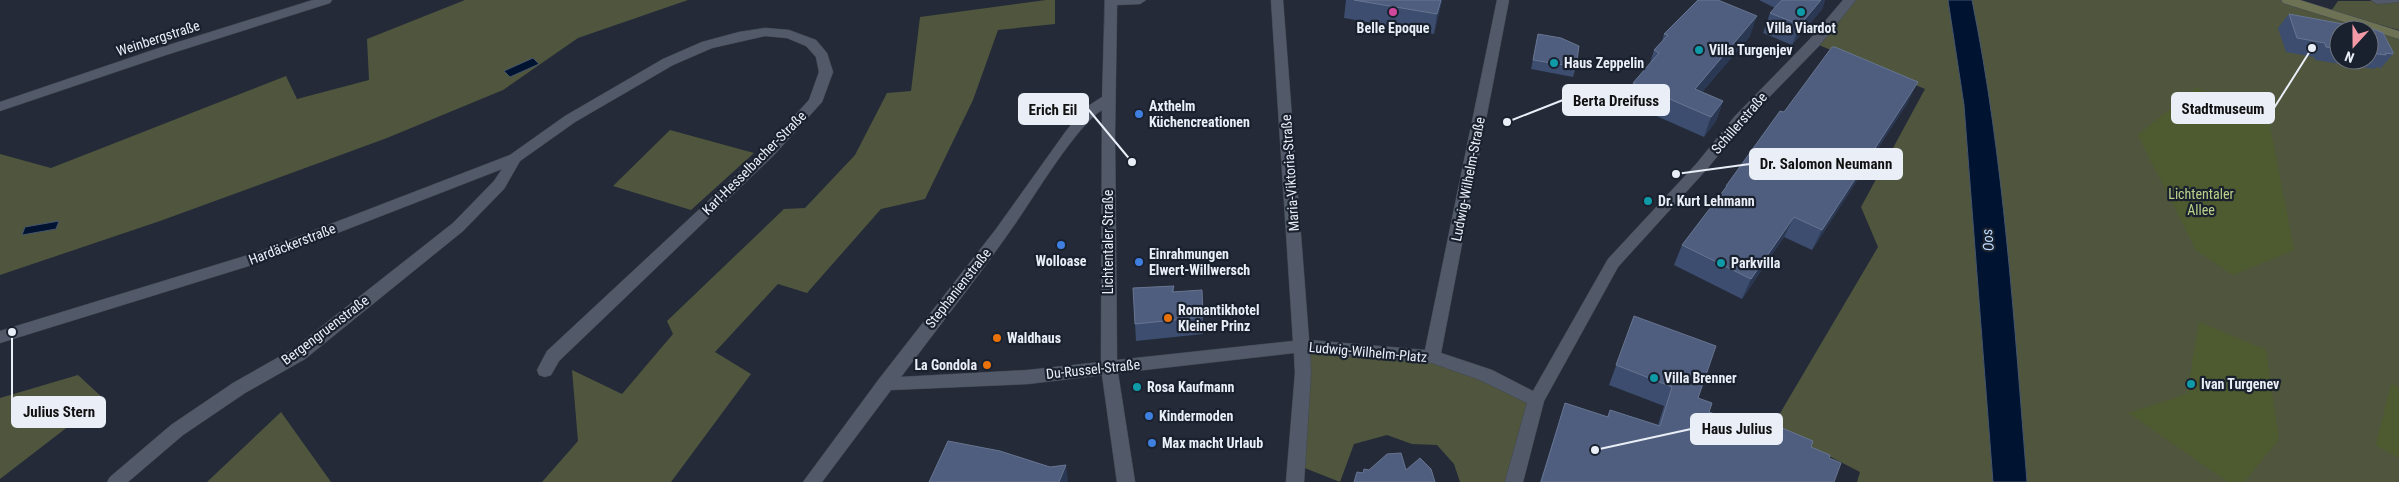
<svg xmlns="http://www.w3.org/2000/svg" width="2399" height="482" viewBox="0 0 2399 482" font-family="'Roboto Condensed',sans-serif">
<rect width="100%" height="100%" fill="#242a38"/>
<!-- green -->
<path fill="#4f563d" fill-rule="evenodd" d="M465 0H688L578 38 503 90 387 138 160 221 0 275V154L51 168 286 76 297 99 369 80 367 39Z
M1046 0H1055V24L998 30 973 100 925 199 881 209 807 293 778 284 715 352 751 374 671 482H542L578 441 572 370 622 394 673 334 667 321 784 209 805 208 855 155 887 93 911 91 920 17Z
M1850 0H1948L1964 105 1993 482H1857L1860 472 1772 427 1878 247 1861 207 1925 89 1814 43Z
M1971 0H2287L2399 35V482H2027L2011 285ZM2339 30H2369V60H2339Z
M2338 1H2399V30L2331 11Z
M670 130 754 153 691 210 613 186Z
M1301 346 1432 357 1536 400 1514 482H1460L1454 464 1437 445 1412 444 1387 435 1354 444 1340 482 1297 465Z
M78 375 104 399 0 479V398Z
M281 412 331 482H207Z"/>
<!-- forest -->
<path fill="#4e5a2f" d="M2196 88 2267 111 2294 250 2233 275 2196 250 2138 135Z
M2199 322 2266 350 2279 439 2244 482H2228L2129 413 2187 394Z
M2391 384 2399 387V458L2376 445Z"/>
<!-- water -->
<path fill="#001330" stroke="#46556c" d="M1948 0H1972C2004 158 2014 321 2027 482H1993L1964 105Z
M533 58 539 64 510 77 504 71Z
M59 221 56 229 22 235 25 227Z"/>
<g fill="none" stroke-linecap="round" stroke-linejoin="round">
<defs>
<path id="minor" d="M313 0H332L330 3 166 55 0 111V102L156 49Z
M1105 0H1146L1140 4 1117 5 1115 134 1117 360 1293 341 1271 0H1283L1309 340 1425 350 1497 0H1509L1441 353 1492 370 1533 391 1608 259 1697 163 1735 116 1809 40 1843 0H1856L1819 46 1745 122 1707 169 1618 267 1544 401 1523 482H1505L1527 403 1480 380 1432 363 1310 353 1311 373 1304 482H1286L1295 373 1294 353 1118 373 1135 482H1117L1102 375 1028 384 891 390 822 482H803L879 379 996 229 1066 131 1085 108 1102 97ZM1102 110 1101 362 1028 370 901 377C939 326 979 276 1015 224 1034 197 1076 126 1102 110Z
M2371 0H2399V2L2377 4Z
M765 28 789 30 816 40 827 53 833 72 822 102 773 156 559 361 551 375 545 377 539 375 537 370 547 351 763 150 809 100 819 72 816 57 806 46 787 38 765 36 712 48 673 65 575 122 520 161 504 189 463 231 305 359 245 393 183 435 128 482H107L110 477 171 425 233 383 293 349 453 223 494 181 502 169 268 260 0 343V331L258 252 510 155 565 116 663 59 702 42 739 32Z"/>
<path id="secondary" d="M2281 0H2300L2399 31V39L2283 3Z"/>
</defs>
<!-- minor casing -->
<use href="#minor" stroke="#424853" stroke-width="1"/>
<!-- secondary casing -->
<use href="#secondary" stroke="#424853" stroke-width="1"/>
<!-- minor -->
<use href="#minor" fill="#525a69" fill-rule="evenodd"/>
<!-- secondary -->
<use href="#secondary" fill="#6e7255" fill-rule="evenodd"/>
</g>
<!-- wall -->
<path fill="#3c4d6f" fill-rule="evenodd" d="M1346 0H1442L1434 34 1344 18Z
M1759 0H1825L1822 9 1792 45 1763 33 1770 13 1775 8Z
M2289 14 2376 30 2383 33 2393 52V54L2381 68 2376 67 2375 69 2315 60 2314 57 2286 52 2278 28ZM2339 30H2369V60H2339Z
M1538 34 1576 67 1573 77 1531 69Z
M1664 34 1750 36 1702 92 1723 101 1716 121 1704 137 1627 103 1633 83 1650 63 1654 50 1662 41Z
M1908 102 1812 250 1784 237 1742 299 1674 265 1682 245 1723 192 1726 186 1784 112Z
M1174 286V292L1203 317V334L1136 341 1133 288Z
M1634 316 1709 412 1770 434 1775 425 1829 458 1834 482H1540L1565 403 1607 417 1610 410 1658 425 1664 406 1609 385Z"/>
<!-- shaded-wall -->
<path fill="#2b3853" d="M1441 0H1442L1441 5 1434 34 1437 14Z
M1821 0H1825L1822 9 1792 45 1800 25Z
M1757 16 1750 36 1689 107 1695 89Z
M1918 82 1908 102 1812 250 1822 230Z
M1723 101 1716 121 1704 137 1711 117Z
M1794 217 1784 237 1742 299 1751 279Z
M1066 465 1068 480 1067 482H1059Z"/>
<!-- building -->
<path fill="#4f5e7e" stroke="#677591" d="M1354 0H1441L1437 14Z
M1698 0H1718L1757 16 1695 89 1723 101 1711 117 1633 83 1659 53 1654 50 1668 35 1664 34Z
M1782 0H1821L1800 25 1770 13Z
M2289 14 2376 30 2383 33 2393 52V54L2385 53 2386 55 2369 53V30H2339V49L2326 47 2325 43 2297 38Z
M1538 34 1561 38 1579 46 1576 67 1533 60Z
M1832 47H1835L1918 82 1822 230 1794 217 1751 279 1682 245 1727 186H1726L1780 111 1784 112Z
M1174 286 1172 292 1202 290 1203 317 1135 324 1133 288Z
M1634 316 1716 346 1698 398 1712 403 1709 412 1771 435 1775 425 1813 441 1811 447 1830 455 1829 458 1841 463 1834 482H1541L1565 403 1608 417 1610 410 1660 426 1672 387 1616 365Z
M948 441 1000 451 1050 467 1066 465 1059 482H929Z
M1401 453 1406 470 1420 458 1431 469 1435 482H1354L1357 472 1363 473 1364 469 1369 470 1387 454Z"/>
<!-- markers -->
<circle fill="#d1479c" stroke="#1a212e" stroke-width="2" cx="1393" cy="12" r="5"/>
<g fill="#0f9aa8" stroke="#1a212e" stroke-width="2">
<circle cx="1801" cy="12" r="5"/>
<circle cx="1699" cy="50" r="5"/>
<circle cx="1554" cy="63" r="5"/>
<circle cx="1648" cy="201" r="5"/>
<circle cx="1721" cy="263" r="5"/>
<circle cx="1654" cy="378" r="5"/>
<circle cx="2191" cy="384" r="5"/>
<circle cx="1137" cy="387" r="5"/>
</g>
<g fill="#3f7fe0" stroke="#1a212e" stroke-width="2">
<circle cx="1139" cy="114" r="5"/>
<circle cx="1061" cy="245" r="5"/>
<circle cx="1139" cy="262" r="5"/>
<circle cx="1149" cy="416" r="5"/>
<circle cx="1152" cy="443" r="5"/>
</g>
<g fill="#e8710a" stroke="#1a212e" stroke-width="2">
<circle cx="1168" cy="318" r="5"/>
<circle cx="997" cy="338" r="5"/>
<circle cx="987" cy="365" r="5"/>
</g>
<g text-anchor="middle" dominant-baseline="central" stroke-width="4.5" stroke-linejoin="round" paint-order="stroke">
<!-- poi labels -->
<g font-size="14" font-weight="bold" fill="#e9eef7" stroke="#1a212e" text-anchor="start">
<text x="1393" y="28" text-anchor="middle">Belle Epoque</text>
<text x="1801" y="28" text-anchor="middle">Villa Viardot</text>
<text x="1709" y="50">Villa Turgenjev</text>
<text x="1564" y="63">Haus Zeppelin</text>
<text x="1149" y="106">Axthelm<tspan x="1149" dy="16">Küchencreationen</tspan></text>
<text x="1658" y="201">Dr. Kurt Lehmann</text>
<text x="1149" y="254">Einrahmungen<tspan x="1149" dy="16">Elwert-Willwersch</tspan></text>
<text x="1061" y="261" text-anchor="middle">Wolloase</text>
<text x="1731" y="263">Parkvilla</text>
<text x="1178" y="310">Romantikhotel<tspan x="1178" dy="16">Kleiner Prinz</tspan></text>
<text x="1007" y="338">Waldhaus</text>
<text x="977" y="365" text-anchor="end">La Gondola</text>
<text x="1664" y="378">Villa Brenner</text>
<text x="2201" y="384">Ivan Turgenev</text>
<text x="1147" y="387">Rosa Kaufmann</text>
<text x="1159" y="416">Kindermoden</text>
<text x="1162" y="443">Max macht Urlaub</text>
</g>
<!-- street labels -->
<g font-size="14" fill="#e9eef7" stroke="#1a212e">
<text transform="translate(158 38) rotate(-18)">Weinbergstraße</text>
<text transform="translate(1739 123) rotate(-49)">Schillerstraße</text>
<text transform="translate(754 163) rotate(-45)">Karl-Hesselbacher-Straße</text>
<text transform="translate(1290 173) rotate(-94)">Maria-Viktoria-Straße</text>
<text transform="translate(1468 179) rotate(-79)">Ludwig-Wilhelm-Straße</text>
<text transform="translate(1108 242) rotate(-90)">Lichtentaler Straße</text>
<text transform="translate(292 244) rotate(-21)">Hardäckerstraße</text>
<text transform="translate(958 288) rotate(-52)">Stephanienstraße</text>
<text transform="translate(325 330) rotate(-37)">Bergengruenstraße</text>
<text transform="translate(1368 352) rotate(5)">Ludwig-Wilhelm-Platz</text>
<text transform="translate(1093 369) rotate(-6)">Du-Russel-Straße</text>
</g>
<!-- park labels -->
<g font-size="14" fill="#bcd189" stroke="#1a212e">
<text x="2201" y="194">Lichtentaler<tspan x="2201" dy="16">Allee</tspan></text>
</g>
<!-- water labels -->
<g font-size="15" font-style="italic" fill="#bad8fb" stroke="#1a212e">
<text transform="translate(1988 240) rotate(-95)">Oos</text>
</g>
</g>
<!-- callouts -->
<path fill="none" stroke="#e9eef7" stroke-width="2" d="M1507 122L1563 100M2312 48L2274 108M1132 162L1088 109M1676 174L1750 164M12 332L12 412M1595 450L1691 429"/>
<g fill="#e9eef7" stroke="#1a212e" stroke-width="2">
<circle cx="1507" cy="122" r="5"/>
<circle cx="2312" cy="48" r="5"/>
<circle cx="1132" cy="162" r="5"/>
<circle cx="1676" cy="174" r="5"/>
<circle cx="12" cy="332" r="5"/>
<circle cx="1595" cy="450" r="5"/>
</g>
<g fill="#e9eef7" stroke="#e9eef7" stroke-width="2">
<rect x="1563" y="85" width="106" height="30" rx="5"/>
<rect x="2172" y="93" width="102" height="30" rx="5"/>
<rect x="1019" y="94" width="69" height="30" rx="5"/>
<rect x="1750" y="149" width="152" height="30" rx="5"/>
<rect x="12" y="397" width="93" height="30" rx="5"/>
<rect x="1691" y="414" width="91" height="30" rx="5"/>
</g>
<g font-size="15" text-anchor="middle" font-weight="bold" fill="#111">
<text x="1616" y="106">Berta Dreifuss</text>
<text x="2223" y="114">Stadtmuseum</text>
<text x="1053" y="115">Erich Eil</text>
<text x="1826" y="169">Dr. Salomon Neumann</text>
<text x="59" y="417">Julius Stern</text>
<text x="1737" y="434">Haus Julius</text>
</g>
<!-- north arrow -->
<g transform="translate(2354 45) rotate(201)"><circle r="24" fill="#1a212e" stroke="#6d737e"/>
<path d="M0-4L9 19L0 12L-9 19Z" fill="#f49aa6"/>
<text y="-8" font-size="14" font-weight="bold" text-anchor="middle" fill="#e9eef7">N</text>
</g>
</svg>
